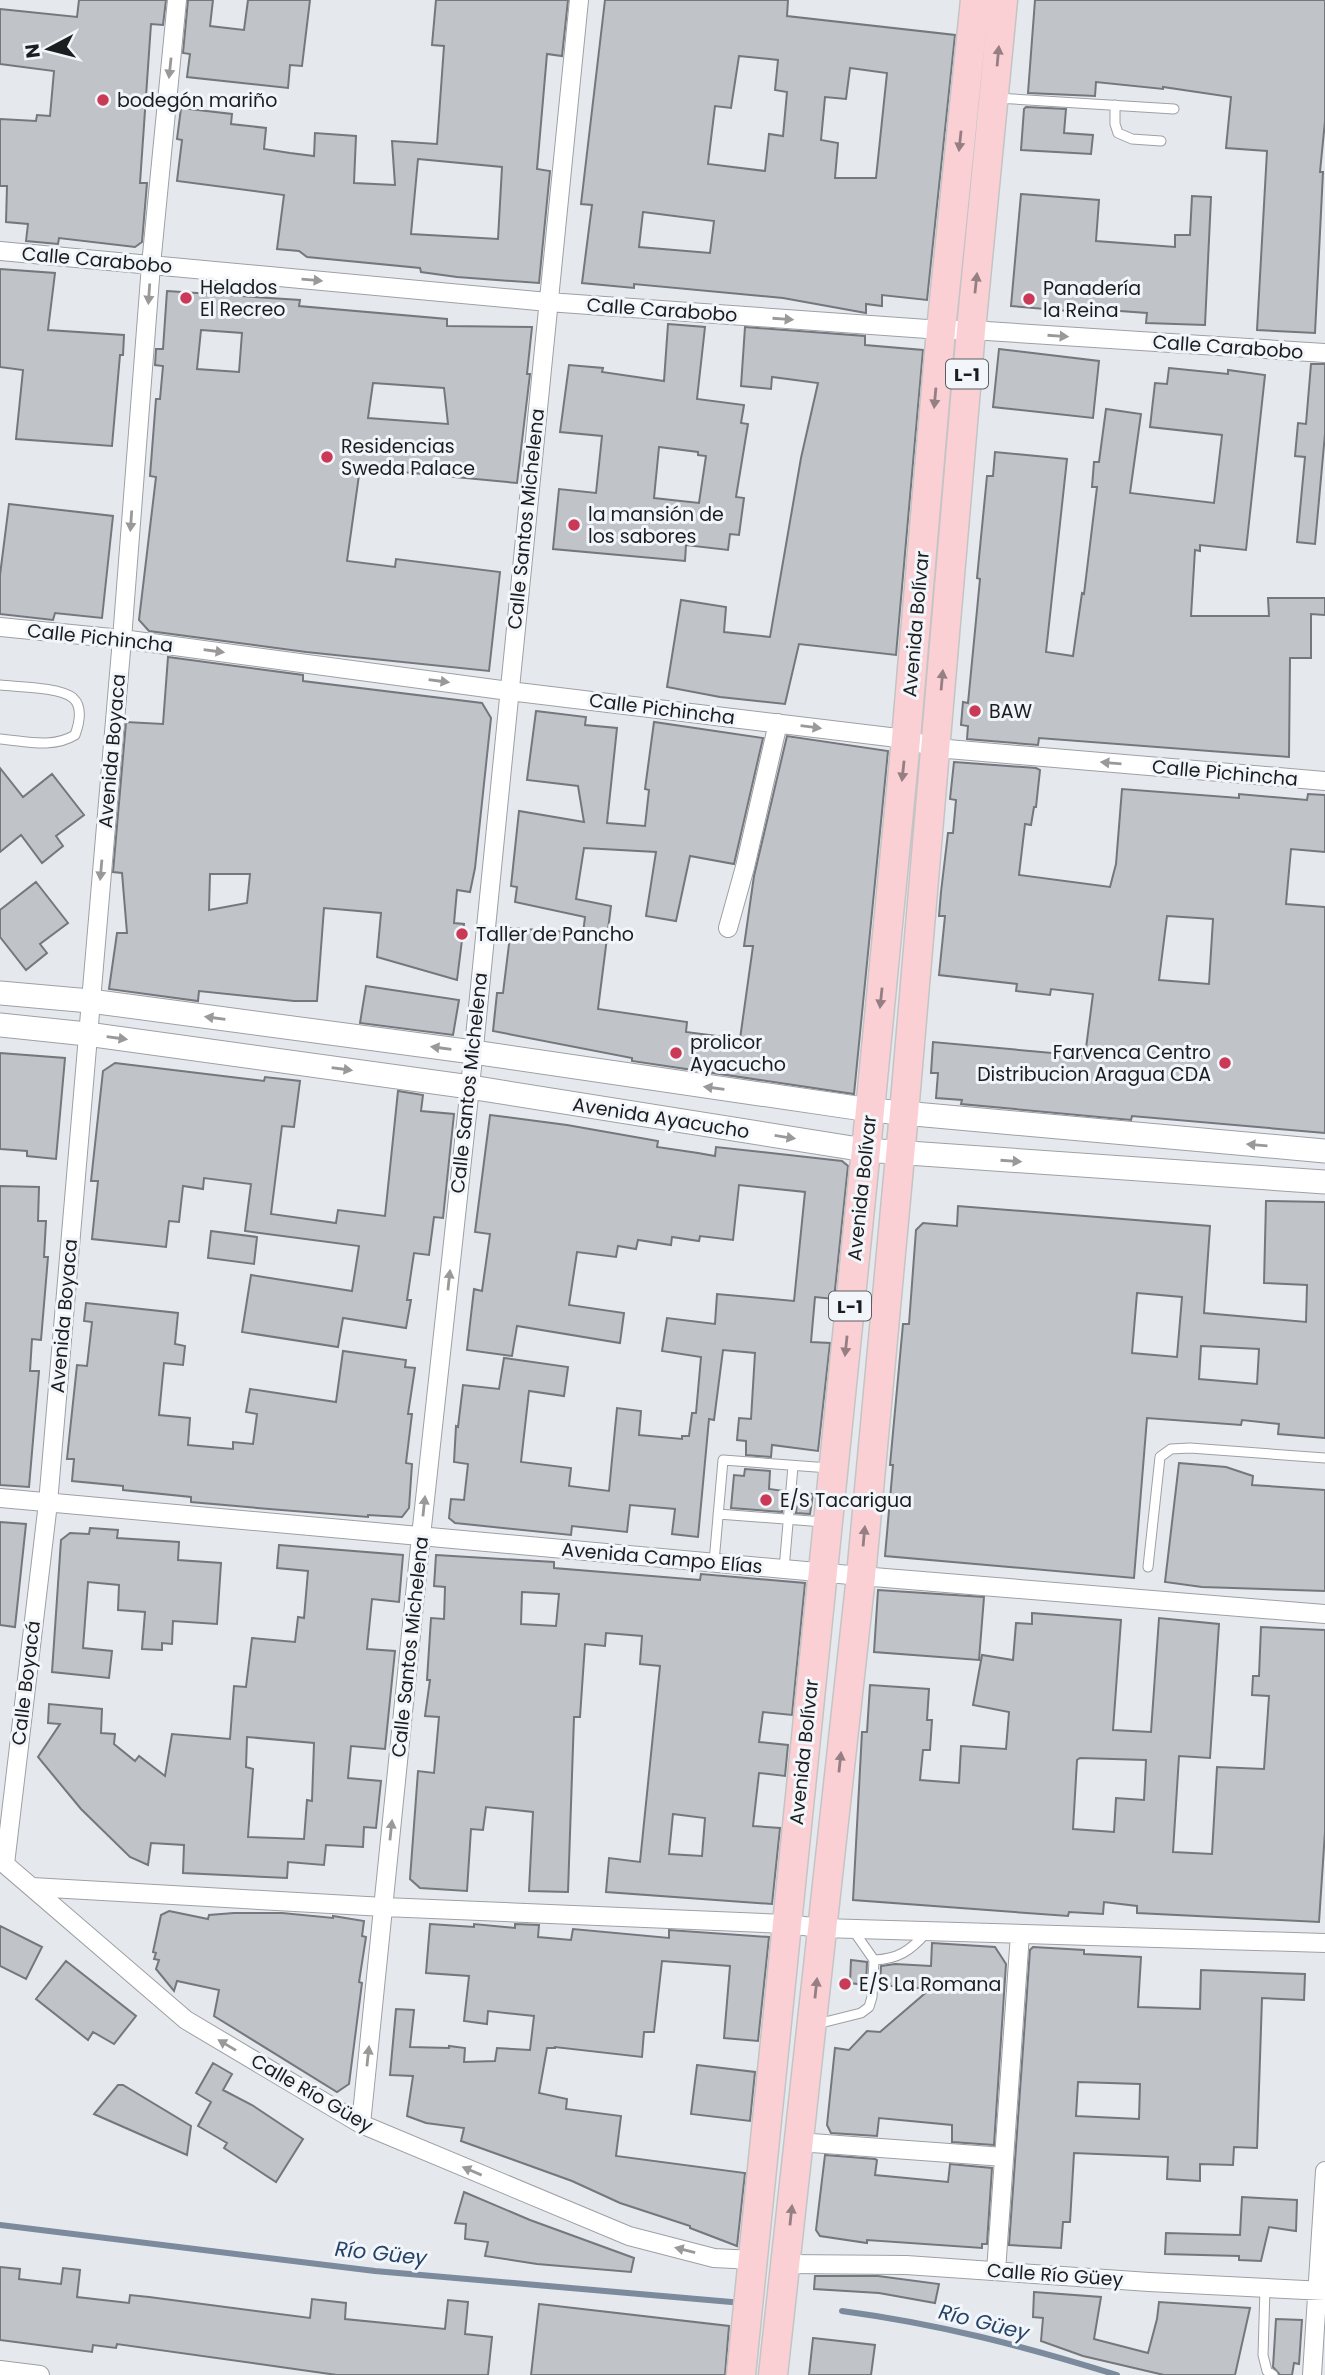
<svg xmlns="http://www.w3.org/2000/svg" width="1325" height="2375" viewBox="0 0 1325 2375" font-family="Poppins,sans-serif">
<rect width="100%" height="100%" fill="#e5e8ed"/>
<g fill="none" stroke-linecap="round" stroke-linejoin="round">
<!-- stream -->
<path stroke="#7b8a9c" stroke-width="6" d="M0 2225 375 2271 743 2303
M842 2311C939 2324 1024 2346 1117 2375"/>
</g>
<!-- building -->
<path fill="#c0c3c8" stroke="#74777b" stroke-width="2" fill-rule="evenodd" d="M79 0H166L163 25 151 24 140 183H147L142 242 135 247 59 238 58 244 26 241 28 224 6 222 7 186H0V119L36 121 37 115 50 116 54 71 0 64V9L77 17Z
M188 0H213L210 26 244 30 248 0H310L302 66 290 65 288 88 187 77 190 54 183 53Z
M436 0H568L562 56 547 54 537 169 550 171 539 283 457 277 421 272 420 268 307 257 299 251 277 249 284 195 177 181 182 140 177 139 181 108 232 114 231 124 266 128 264 149 290 153 314 156 315 133 356 136 354 183 395 185 392 141 437 144 444 46 432 45ZM418 159 502 167 498 239 411 234Z
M605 0H788L787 16 955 35 927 300 882 295V306L866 304V313L783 298 634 284V288L582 283 592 205 581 204ZM739 56 778 60 775 90 787 92 783 136 769 134 765 171 708 164 715 106 731 108ZM850 68 887 73 876 178H835L838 143 821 140 825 97 846 99ZM643 212 714 221 710 253 639 247Z
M1035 0H1325V121L1320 172H1323L1315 333 1257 330 1267 151 1226 148 1231 97 1163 87V89L1096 82 1095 96 1028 93Z
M1026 107 1066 109 1064 133 1093 135 1091 154 1021 150 1024 109Z
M1021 194 1099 200 1096 241 1175 247V235H1190L1192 196 1211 197 1205 325 1146 323 1147 313 1092 309 1091 313 1011 306Z
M0 269 55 273 48 330 124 335 123 355H120L112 446 16 439 23 370 0 367Z
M167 291 300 300 299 306 447 319V326L532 327 527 374H530L517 483 360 468 347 561 395 567 396 559 500 572 489 671 306 652 149 631 139 620 156 477 150 476 156 399H160L163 366 155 365 156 349H163ZM201 330 242 333 239 372 197 369ZM373 383 444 388 448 424 368 418Z
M668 324 705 327 697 399 744 405 741 423 748 424 736 497 744 498 739 535 730 534 728 550 686 545 685 561 553 549 559 489 596 493 602 436 560 432 569 365 603 368 602 372 664 381ZM659 447 698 452V455L706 456 699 503 654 498Z
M745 327 865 336V345L923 350 896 655 799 644 785 704 720 697 667 687 681 600 726 607 724 632 770 637 801 458 818 383 772 377 771 389 741 386Z
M999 349 1099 361 1093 418 993 407Z
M1311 364H1325V434L1315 544 1297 542 1305 457 1295 456 1298 423 1306 424Z
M1169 368 1228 374V370L1265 375 1246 550 1200 545V551L1195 550 1191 616H1269L1268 598H1325V615L1311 614V658H1290L1289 757 1039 738 1038 745 967 739 968 726 961 725 963 702 968 703 980 579 977 578 987 476H993L995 452 1067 459 1046 652 1073 656 1082 593 1084 594 1097 487H1092L1094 462H1099L1106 409 1141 414 1130 493 1214 503 1222 435 1150 427 1155 383 1167 384Z
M9 504 113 516 102 618 55 613 53 620 0 614V575Z
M168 657 303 675V681L482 703 491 718 475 868 470 892 457 890 454 923 464 924 457 980 377 957 381 913 324 908 317 1001H294L199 991 198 1001 109 989 117 933H127L122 873 113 872 126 722 163 724ZM210 874H250L247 903 209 910Z
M536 711 586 717 585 725 617 728 607 823 645 826 649 790 645 789 654 722 763 738 734 864 690 856 676 921 646 916 656 852 584 848 576 899 611 906 598 1009 687 1022 686 1032 740 1039 753 946H744L754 876 787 736 888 751 854 1094 632 1061V1058L493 1031 497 993H503L511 928 583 933 585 917 515 902 517 887 511 886 519 811 584 822 578 786 527 780Z
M954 762 1036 768 1040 770 1036 807H1034L1031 825 1025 824 1019 875 1110 887 1116 864 1122 789 1239 798V794L1307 800 1308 794 1325 795V852L1291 849 1286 904 1325 907V1133L1132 1116 1131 1120 961 1104 962 1100 936 1098 938 1073H931L933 1042 1085 1056 1093 994 1051 989 1050 995 1016 991 1017 984 939 975 945 916H939L941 892 948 833H953L956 800 950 799ZM1167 916 1213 919 1209 984 1159 980Z
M0 768 23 797 52 774 84 815 56 836 63 846 42 863 21 835 0 852Z
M36 882 68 923 40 944 47 953 26 970 0 937V910Z
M366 986 459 1000 453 1035 360 1023Z
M0 1053 65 1058 56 1159 27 1156V1151L0 1149Z
M115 1063 264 1081 265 1077 300 1081 294 1127 282 1126 271 1214 336 1223 338 1210 385 1216 398 1091 423 1095 421 1111 454 1114 443 1218 434 1217 429 1255 414 1253 407 1300H411L406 1328 343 1318 338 1347 242 1332 251 1275 352 1291 359 1246 245 1231 251 1184 204 1178 203 1189 183 1186 179 1222 169 1221 166 1247 92 1239 98 1181H91L103 1071Z
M490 1115 567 1125 658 1141 657 1147 698 1153 715 1156 716 1147 842 1161 848 1166 834 1299 815 1297 811 1342 830 1343 818 1451 772 1445 771 1457 746 1455V1441L737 1440 739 1418 751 1419 755 1353 723 1350 714 1420 709 1419 698 1537 672 1534 675 1509 630 1505 627 1532 572 1526 571 1535 455 1523 449 1518 451 1499 464 1500 468 1464 454 1462 456 1426 458 1427 463 1385 499 1389 504 1358 568 1367 564 1396 529 1391 521 1462 571 1468 569 1486 609 1491 617 1408 641 1411 639 1435 682 1439V1436H689L692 1413H696L701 1357 662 1351 667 1318 715 1324 717 1294 794 1301 805 1192 739 1185 733 1240 700 1236 699 1241 672 1237 671 1245 638 1240 636 1249 618 1246 616 1257 577 1252 569 1305 624 1313 620 1343 517 1326 512 1356 467 1350 474 1289 482 1291 490 1234 475 1232Z
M0 1186 39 1187 38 1221H46L44 1257H48L41 1340 32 1339 30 1371H39L29 1487 0 1485Z
M1266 1201 1325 1202V1438L1278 1434 1279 1424 1242 1420 1241 1425 1147 1418 1134 1578 885 1556 893 1465H890L903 1324H909L916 1230 923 1223 957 1226 958 1206 1210 1226 1204 1313 1306 1322 1307 1285 1264 1283ZM1137 1293 1182 1297 1177 1357 1132 1353ZM1201 1346 1259 1349 1257 1384 1199 1379Z
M211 1231 257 1237 254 1264 208 1258Z
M86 1303 178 1313 175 1344 185 1346 183 1365 164 1363 159 1415 190 1418 188 1445 233 1449V1442L253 1444 257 1414 246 1412 250 1389 336 1402 343 1351 406 1360 405 1367 415 1368 408 1414H412L406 1463 412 1464 409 1508 402 1517 368 1515V1517L269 1509 191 1502V1497L123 1490V1486L72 1481 74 1459H67L77 1365 87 1366 92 1322 84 1321Z
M1179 1463 1226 1467 1253 1476 1252 1485 1325 1490V1591L1202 1587 1165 1582Z
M745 1469 770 1471 769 1489 784 1491 782 1512 731 1508 734 1475 744 1476Z
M798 1492 813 1494 810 1514 796 1513Z
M0 1522 26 1524 15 1627 0 1625Z
M90 1528 118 1530 117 1538 179 1542 178 1560 221 1563 217 1624 173 1621 172 1644 162 1643V1650L142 1649 145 1612 118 1610 119 1585 88 1582 83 1648 112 1651 109 1678 52 1672 61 1540 70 1533 89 1534Z
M279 1545 403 1555 399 1602 372 1599 367 1649 395 1651 385 1749 351 1746 348 1778 381 1781 376 1828 364 1827 363 1847 326 1845 324 1865 288 1862 287 1878 183 1873 184 1845 151 1843 148 1865 130 1857 81 1809 38 1757 60 1724 48 1723 49 1704 102 1709 101 1733 115 1734 114 1744 135 1761 139 1756 165 1776 172 1734 230 1739 234 1686 246 1687 252 1638 295 1642 298 1617 304 1618 308 1571 277 1568ZM247 1737 314 1743 312 1801 307 1800 304 1839 248 1837 253 1769 246 1767Z
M436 1555 554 1562V1568L700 1580 701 1574 805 1583 792 1715 763 1712 759 1742 788 1745 785 1776 759 1773 753 1826 780 1828 772 1904 606 1892 609 1858 640 1862 660 1666 640 1664 642 1636 606 1633 605 1646 585 1644 580 1717H574L568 1892 529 1891 533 1812 486 1807 483 1830 471 1829 467 1891 420 1888 410 1879 418 1771 434 1773 439 1717 425 1716 430 1680H427L431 1618 444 1619 445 1587 434 1586ZM522 1592 559 1594 556 1626 521 1624ZM673 1814 705 1818 702 1856 669 1854Z
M878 1590 984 1597 979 1660 874 1652Z
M1032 1613 1121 1620 1113 1730 1151 1732 1159 1618 1219 1624 1210 1758 1179 1756 1173 1852 1212 1854 1217 1767 1264 1769 1269 1696 1252 1695 1253 1676H1259L1261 1627 1325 1630V1832L1319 1922 1137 1913V1906L1104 1902 1103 1914 1069 1912 1068 1916 853 1900 862 1732H867L870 1685 929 1689 927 1720H932L930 1750H923L920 1780 959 1783 961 1746 1006 1749 1009 1712 973 1705 982 1655 1013 1660 1016 1623 1032 1624ZM1080 1758 1146 1760 1144 1800 1116 1798 1114 1832 1073 1829 1077 1760Z
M169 1911 208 1919 209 1915 234 1913H282L333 1918V1916L364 1921 362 1936 366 1937 359 1982 362 1983 349 2084 337 2092 214 2016 219 1990 177 1981 174 1991 156 1969 159 1960 154 1959 156 1953 153 1952 161 1915Z
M430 1924 474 1927V1924L515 1928V1924L539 1925 538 1937 571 1940 573 1929 669 1938V1930L769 1937 758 2041 724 2038 730 1966 662 1961 654 2032H644L642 2057 555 2047V2048H547L539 2093 567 2099 566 2109 621 2116 616 2156 745 2173 737 2246 690 2228V2226L620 2203 572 2181 461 2141 464 2128 426 2123 407 2116 413 2076 390 2075 396 2009 414 2010 410 2047 449 2048V2046L465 2048 464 2062 495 2061 497 2048 530 2050 534 2016 488 2011 487 2024 464 2021 469 1976 426 1973Z
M0 1926 42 1947 26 1979 0 1966Z
M932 1943 995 1947 1006 1964 994 2145 952 2142V2125L879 2118 877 2136 831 2133 827 2125 835 2048 849 2050 867 2031 880 2032 930 1989 880 1985 881 1966 895 1964 931 1966Z
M1033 1947 1084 1950V1954L1141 1957 1138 2007 1200 2009 1201 1970 1305 1974 1304 2000 1262 1998 1257 2148 1234 2147 1233 2165 1200 2164V2181L1167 2179 1168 2157 1074 2153 1070 2222H1063L1061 2248 1009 2245 1030 1950ZM1078 2082 1140 2084 1139 2119 1076 2116Z
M851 1960 867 1962 866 1985 850 1983Z
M66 1961 136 2016 114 2044 93 2032 88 2040 36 1999Z
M213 2063 232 2074 223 2090 252 2105 303 2139 276 2182 224 2148 227 2143 198 2126 211 2102 196 2093Z
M697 2065 755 2072 750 2121 691 2114Z
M118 2085H123L191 2126 187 2155 94 2114Z
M825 2155 875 2159 877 2160 875 2175 948 2182 950 2164 992 2168 987 2244H982V2248L867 2240V2243L820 2236 816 2230Z
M464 2192 530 2220 634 2258 631 2272 537 2264 485 2256 488 2242 465 2239 466 2224 455 2223Z
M1242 2197 1297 2200 1296 2231 1269 2227 1261 2261 1239 2260V2256L1165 2254 1166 2233 1240 2235Z
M0 2267 20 2269 19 2279 61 2284 63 2268 80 2270 77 2297 129 2303 130 2295 149 2297 310 2318 312 2299 346 2303 345 2319 445 2329 448 2300 468 2302 465 2334 492 2337 488 2375H337L117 2344 116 2348 93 2345 92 2352 0 2340Z
M815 2276H878L939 2284 935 2303 879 2293 814 2289Z
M1034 2292 1101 2297 1094 2339 1148 2353 1157 2319 1159 2302 1250 2308 1235 2375H1164L1083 2356 1041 2341 1043 2318 1033 2317Z
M539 2304 729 2326 725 2375H531Z
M1276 2319 1302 2320 1299 2364 1294 2363 1292 2375H1280L1273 2367Z
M813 2338 875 2345 871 2375H809Z"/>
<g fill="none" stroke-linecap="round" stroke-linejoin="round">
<defs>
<path id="service" d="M996 98 1174 109
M1115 105V124L1118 133 1132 139 1161 141
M0 685C17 687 60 687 73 698 83 707 79 724 75 735 52 749 25 741 0 739
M718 1514 824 1522
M714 1562 723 1460 829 1468
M1148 1567 1160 1457 1171 1449 1190 1448 1325 1458
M784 1569 793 1466
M874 1960C898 1959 910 1951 926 1933
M817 2024 861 2013 869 2007 872 1997 874 1960 853 1930
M1265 2288 1263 2355 1267 2371 1273 2375"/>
<path id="minor" d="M0 251 548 302 941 330H971L1325 353
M0 627 122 639 509 691 906 739 936 748 1325 781
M728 928 745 867 778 723
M0 1498 861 1576 1325 1614
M0 1860 186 2020 361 2124 629 2236 714 2258 753 2260
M5 1864 48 1503 122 639 151 265 177 0
M32 1887 384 1907 785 1924 822 1928 1325 1943
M361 2124 421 1536 470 1087 579 0
M798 2142 1004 2157
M785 2264 906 2265 1149 2282 1325 2291
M996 2271 1020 1934
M0 2370 40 2375
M1312 2375 1325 2171"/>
<path id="tertiary" d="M0 993 90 1001 473 1052 870 1110 1325 1151
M0 1025 87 1034 470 1087 865 1150 1325 1182"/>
<path id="primary" d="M741 2375 870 1110 906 739 941 330 975 0
M773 2375 861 1576 904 1113 971 330 1003 0"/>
</defs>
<!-- service casing -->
<use href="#service" stroke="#9da0a4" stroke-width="11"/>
<!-- minor casing -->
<use href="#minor" stroke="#9da0a4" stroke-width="20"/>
<!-- tertiary casing -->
<use href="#tertiary" stroke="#9da0a4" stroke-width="25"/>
<!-- primary casing -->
<use href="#primary" stroke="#c4c4c5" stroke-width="31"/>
<!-- service -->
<use href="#service" stroke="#fff" stroke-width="9"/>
<!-- minor -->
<use href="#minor" stroke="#fff" stroke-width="18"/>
<!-- tertiary -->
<use href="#tertiary" stroke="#fff" stroke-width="23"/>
<!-- primary -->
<use href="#primary" stroke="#fad0d4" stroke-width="28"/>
</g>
<!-- one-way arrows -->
<defs><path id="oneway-solid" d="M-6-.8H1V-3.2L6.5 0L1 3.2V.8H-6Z" transform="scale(1.75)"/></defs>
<g fill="#967f83">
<use href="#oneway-solid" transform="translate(998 56) rotate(-85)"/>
<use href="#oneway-solid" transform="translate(960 141) rotate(96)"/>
<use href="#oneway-solid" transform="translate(976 283) rotate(-84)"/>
<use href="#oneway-solid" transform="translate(935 398) rotate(95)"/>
<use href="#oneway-solid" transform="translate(942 680) rotate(-85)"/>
<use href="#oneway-solid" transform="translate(903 771) rotate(96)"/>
<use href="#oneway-solid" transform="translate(881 998) rotate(96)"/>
<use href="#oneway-solid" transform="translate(846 1346) rotate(96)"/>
<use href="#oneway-solid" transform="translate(864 1536) rotate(-85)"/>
<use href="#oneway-solid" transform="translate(840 1762) rotate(-84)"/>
<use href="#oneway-solid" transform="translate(816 1988) rotate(-84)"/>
<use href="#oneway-solid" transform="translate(791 2215) rotate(-84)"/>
</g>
<g fill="#99999a">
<use href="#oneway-solid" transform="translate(170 68) rotate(96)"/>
<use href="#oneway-solid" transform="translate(312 280) rotate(5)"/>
<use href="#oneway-solid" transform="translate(149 294) rotate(94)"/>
<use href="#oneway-solid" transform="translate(783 319) rotate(4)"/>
<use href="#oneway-solid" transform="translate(1058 336) rotate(4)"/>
<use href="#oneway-solid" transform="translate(131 521) rotate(94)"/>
<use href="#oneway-solid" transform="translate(214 651) rotate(8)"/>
<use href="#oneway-solid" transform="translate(439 681) rotate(8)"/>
<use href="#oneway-solid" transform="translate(811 727) rotate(7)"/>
<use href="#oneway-solid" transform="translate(1111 763) rotate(-175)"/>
<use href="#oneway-solid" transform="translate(101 870) rotate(95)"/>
<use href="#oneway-solid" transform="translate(215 1018) rotate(-172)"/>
<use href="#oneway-solid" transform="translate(117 1038) rotate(8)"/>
<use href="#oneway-solid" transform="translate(441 1048) rotate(-172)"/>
<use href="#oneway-solid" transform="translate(342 1069) rotate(8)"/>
<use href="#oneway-solid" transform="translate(714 1088) rotate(-172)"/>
<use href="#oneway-solid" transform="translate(785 1137) rotate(9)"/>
<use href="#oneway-solid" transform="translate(1257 1145) rotate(-175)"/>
<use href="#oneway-solid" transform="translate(1011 1161) rotate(4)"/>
<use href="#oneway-solid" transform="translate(449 1280) rotate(-84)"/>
<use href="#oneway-solid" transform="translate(424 1506) rotate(-84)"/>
<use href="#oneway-solid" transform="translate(391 1830) rotate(-84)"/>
<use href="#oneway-solid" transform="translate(227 2045) rotate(-149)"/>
<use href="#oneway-solid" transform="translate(368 2056) rotate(-84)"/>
<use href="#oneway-solid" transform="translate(472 2171) rotate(-157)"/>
<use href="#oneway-solid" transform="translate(685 2250) rotate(-166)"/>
</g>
<!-- markers -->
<g fill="#ca3a57" stroke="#f2f6fa" stroke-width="2.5">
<circle cx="103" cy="100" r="7"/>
<circle cx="186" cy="298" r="7"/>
<circle cx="1029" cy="299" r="7"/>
<circle cx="327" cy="457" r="7"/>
<circle cx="574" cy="525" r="7"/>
<circle cx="975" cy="711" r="7"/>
<circle cx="462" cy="934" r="7"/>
<circle cx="676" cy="1053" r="7"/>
<circle cx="1225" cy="1063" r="7"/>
<circle cx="766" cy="1500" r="7"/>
<circle cx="845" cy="1984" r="7"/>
</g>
<g text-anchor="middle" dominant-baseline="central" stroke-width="6" stroke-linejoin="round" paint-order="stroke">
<!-- shield labels -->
<g fill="#f2f6fa" stroke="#5c5e61" stroke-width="2">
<rect x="946" y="359.5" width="42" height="29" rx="5"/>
<rect x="829" y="1291.5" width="42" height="29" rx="5"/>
</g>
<g font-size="18" font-weight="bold" fill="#1c1d1f">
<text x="967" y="374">L-1</text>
<text x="850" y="1306">L-1</text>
</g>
<!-- poi labels -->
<g font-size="19" fill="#1c1d1f" stroke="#f2f6fa" text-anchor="start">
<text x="117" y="100">bodegón mariño</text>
<text x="200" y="287">Helados<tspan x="200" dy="22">El Recreo</tspan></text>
<text x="1043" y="288">Panadería<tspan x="1043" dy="22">la Reina</tspan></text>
<text x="341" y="446">Residencias<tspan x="341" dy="22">Sweda Palace</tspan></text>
<text x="588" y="514">la mansión de<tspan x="588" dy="22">los sabores</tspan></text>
<text x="989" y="711">BAW</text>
<text x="476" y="934">Taller de Pancho</text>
<text x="690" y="1042">prolicor<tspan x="690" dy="22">Ayacucho</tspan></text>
<text x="1211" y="1052" text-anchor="end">Farvenca Centro<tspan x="1211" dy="22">Distribucion Aragua CDA</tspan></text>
<text x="780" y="1500">E/S Tacarigua</text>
<text x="859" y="1984">E/S La Romana</text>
</g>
<!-- street labels -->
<g font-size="19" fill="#1c1d1f" stroke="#f2f6fa">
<text transform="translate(97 260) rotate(5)">Calle Carabobo</text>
<text transform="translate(662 310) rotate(4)">Calle Carabobo</text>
<text transform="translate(1228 347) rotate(4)">Calle Carabobo</text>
<text transform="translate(526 519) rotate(-84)">Calle Santos Michelena</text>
<text transform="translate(916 624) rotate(-85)">Avenida Bolívar</text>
<text transform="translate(100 638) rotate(6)">Calle Pichincha</text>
<text transform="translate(662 709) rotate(7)">Calle Pichincha</text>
<text transform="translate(112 751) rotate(-85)">Avenida Boyaca</text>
<text transform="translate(1225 773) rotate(5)">Calle Pichincha</text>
<text transform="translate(469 1083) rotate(-84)">Calle Santos Michelena</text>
<text transform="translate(661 1118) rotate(9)">Avenida Ayacucho</text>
<text transform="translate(862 1188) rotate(-84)">Avenida Bolívar</text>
<text transform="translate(64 1316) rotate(-85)">Avenida Boyaca</text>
<text transform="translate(662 1558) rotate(5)">Avenida Campo Elías</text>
<text transform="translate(410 1647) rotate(-84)">Calle Santos Michelena</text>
<text transform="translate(26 1683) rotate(-83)">Calle Boyacá</text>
<text transform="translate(804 1752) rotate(-84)">Avenida Bolívar</text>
<text transform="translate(312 2093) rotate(30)">Calle Río Güey</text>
<text transform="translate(1055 2275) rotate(4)">Calle Río Güey</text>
</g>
<!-- water labels -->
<g font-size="21" font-style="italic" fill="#244367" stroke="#f2f6fa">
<text transform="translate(381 2253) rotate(6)">Río Güey</text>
<text transform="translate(984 2322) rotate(14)">Río Güey</text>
</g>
</g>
<!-- north arrow -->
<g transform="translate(49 49) rotate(263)" stroke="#f2f6fa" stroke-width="5" paint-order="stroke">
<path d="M0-5L12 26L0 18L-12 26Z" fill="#1c1d1f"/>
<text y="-10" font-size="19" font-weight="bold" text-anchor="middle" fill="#1c1d1f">N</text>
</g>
</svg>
